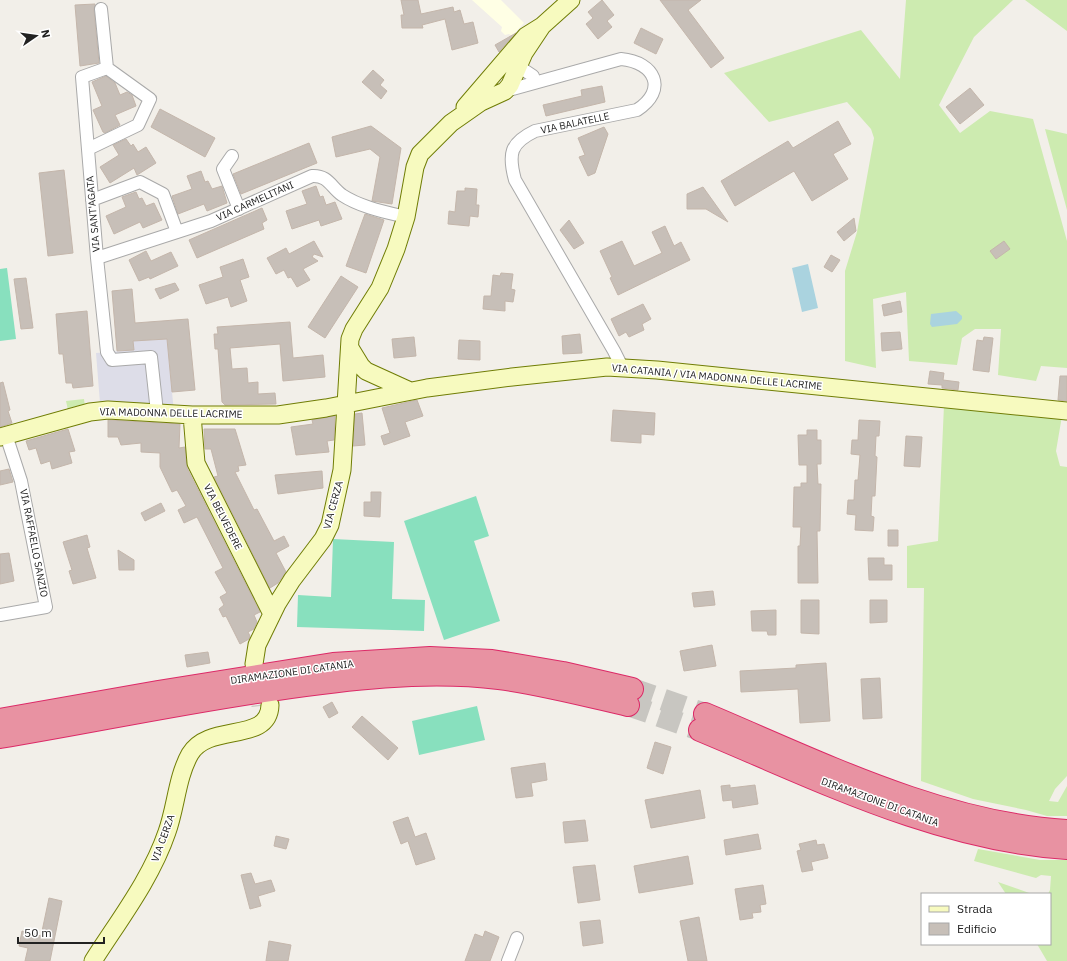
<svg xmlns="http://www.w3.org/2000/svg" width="1067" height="961" viewBox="0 0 1067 961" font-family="'IBM Plex Sans',sans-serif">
<rect width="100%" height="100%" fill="#f2efe9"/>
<!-- education -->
<path fill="#ffffe5" d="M472 0H501L524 23 512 36 509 34 505 35 501 31 502 27Z"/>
<!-- grass -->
<path fill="#cdebb0" d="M906 0H1013L974 37 939 105 960 133 990 111 1033 119 1067 241V368L1041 366 1036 381 998 375 1001 329H975L962 338 957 365 909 361 906 292 873 299 876 368 845 361V271L857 232 874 138 871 129 847 102 769 122 724 73 861 30 900 79Z
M1025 0H1067V31Z
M1045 129 1067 134V210Z
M84 399 85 407 68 410 66 401Z
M944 405 1062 416 1056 451 1060 466 1067 467V776L1055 789 1049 801 1058 802 1067 786V816H1047L1026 810 973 799 921 781 924 588H907V546L938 541Z
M978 849 1040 860H1067V961H1047L1037 944H1050V894H1048L1050 890 1051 876 1041 875 1036 878 974 861Z
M998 882 1032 894H1006Z"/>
<!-- pitch -->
<path fill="#88e0be" d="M7 268 16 339 0 341V269Z
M476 496 489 536 474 541 500 621 444 640 404 521Z
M333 539 394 542 392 599 425 600 424 631 297 627 298 595 331 597Z
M477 706 485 740 419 755 412 721Z"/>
<!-- plaza -->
<path fill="#dddde8" d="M167 339 174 413 100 403 96 353 133 350V341Z"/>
<!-- water -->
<path fill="#aad3df" d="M808 264 818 308 802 312 792 268Z
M956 311 962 316V319L957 324 932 327 930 324 931 314Z"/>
<!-- building -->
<path fill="#c7bfb8" stroke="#c4b6ab" d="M401 0H418L421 14 453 7 454 12 460 10 464 24 473 22 478 43 452 50 445 19 422 25 423 28H402L401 15H404Z
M602 0 614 15 607 21 612 27 598 39 586 24 593 18 588 12Z
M660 0H701L688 10 724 58 711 68Z
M95 4 94 10 99 63 80 66 75 5Z
M641 28 663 39 656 54 634 43Z
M516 33 499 52 495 45Z
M373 70 384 80 380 85 387 91 381 99 362 82Z
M106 76 115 83 120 95 127 92 132 95 136 106 115 115 120 125 105 133 103 132 93 110 102 106 92 82Z
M602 86 605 102 546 116 543 105 582 96 581 90Z
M970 88 984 105 960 124 946 107Z
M160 109 215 138 205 157 151 127Z
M838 121 851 144 833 154 848 179 812 201 794 171 735 206 721 181 788 141 793 148Z
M371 126 401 148 392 204 372 201 380 157 370 149 336 157 332 137Z
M604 127 608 134 595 173 588 176 579 157 585 155 578 138Z
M126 139 131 146 133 144 138 152 146 147 156 163 137 175 134 168 110 183 100 167 119 155 113 145Z
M309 143 317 163 241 194 233 174Z
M64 170 73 253 48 256 39 173Z
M201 171 205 182 208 181 212 189 222 186 227 203 207 211 204 204 178 214 172 196 192 189 187 176Z
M316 186 320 197 323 196 326 205 335 202 342 219 321 226 319 220 292 229 286 211 307 204 302 191Z
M703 187 728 222 706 209H687V194Z
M465 188 477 189 476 205H479L478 217 470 216 469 226 448 224 449 211 455 212 457 191H465Z
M136 192 139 199 142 198 146 206 154 203 162 220 143 228 140 222 114 234 106 216 126 207 122 197Z
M262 208 267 220 262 223 264 229 197 258 189 240Z
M365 214 384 220 366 273 346 266Z
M854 218 856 231 844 241 837 232Z
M569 220 584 243 574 249 560 230Z
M665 226 674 246 681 242 690 260 618 295 610 278 612 277 600 251 622 241 634 266 662 253 652 232Z
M314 241 323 257 314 254 312 257 318 261 303 269 310 280 297 287 291 277 288 278 284 270 276 274 267 258 286 248 289 254Z
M1004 241 1010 249 996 259 990 251Z
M146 251 151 261 171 252 178 266 150 279 149 277 139 281 129 260Z
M831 255 840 260 832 272 824 267Z
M243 259 249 277 240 280 247 301 231 307 228 297 206 304 199 285 223 277 220 267Z
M501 273 513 274 511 289 515 290 513 302 505 301V311L483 309 484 296H491L493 275 500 276Z
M341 276 358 287 325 338 308 327Z
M26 278 33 328 21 329 14 279Z
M175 283 179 290 160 299 155 289Z
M132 289 135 323 188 319 195 390 172 392 167 339 133 341 134 350 117 351 112 291Z
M900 301 902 312 884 316 882 305Z
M643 304 651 319 642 324 644 330 629 337 626 332 619 336 611 319Z
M87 311 93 386 73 388 72 383H66L63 354H59L56 314Z
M290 322 293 358 323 355 325 377 283 381 280 344 230 348 232 369 247 368 248 383 258 382V394L275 393 276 404 225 405 222 402 218 349H215L214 334H218L217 327Z
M900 332 902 349 882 351 881 333Z
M580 334 582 353 563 354 562 336Z
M414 337 416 356 394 358 392 339Z
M984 337 993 338 989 372 973 370 977 340 983 341Z
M459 340 480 341V360L458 359Z
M930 371 944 373 943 380 959 382 958 390 942 388V385L928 384Z
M1060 376H1067V401L1058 400Z
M3 382 10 410 8 411 12 423 0 427V383Z
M417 400 423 416 405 422 410 436 384 445 381 436 390 433 382 408Z
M613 410 655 413 654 435 641 434V443L611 441Z
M362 413 365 445 353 446 355 414Z
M335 416 334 440 327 441 329 452 296 455 291 427 313 424 312 420Z
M108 420 180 424 179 448 185 447 187 468 260 612 254 615 257 622 254 629 248 632 250 636 249 639 240 644 226 616 223 617 219 609 224 605 220 597 227 593 215 572 223 568 197 517 184 523 178 510 186 506 177 490 172 492 160 467V453L141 452V443L121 445 118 437H108Z
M859 420 880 421 879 436H876L875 456 877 457 875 496H872L871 516 874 517 873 531 855 530 856 515 847 514 848 500H854L855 480H858L860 455 851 454 852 440H858Z
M68 429 75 451 69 452 72 463 52 469 50 461 41 464 36 448 29 450 26 441Z
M204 429H235L246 465 238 466 239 471 235 472 254 510 257 509 274 541 284 536 289 546 276 553 286 572 278 583 270 588 214 477 218 476 211 449H205Z
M807 430H817V440H821V464H817L818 484H821L820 531H817L818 583H798V546H800L801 527H793L794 487H801V483H807V465H799L798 435H807Z
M906 436 922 437 920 467 904 466Z
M9 469 13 482 0 485V471Z
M322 471 323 488 278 494 275 475Z
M371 492H381L380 517 364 516V502H371Z
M161 503 165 511 145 521 141 513Z
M888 530H898V546H888Z
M87 535 90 547 87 548 96 578 73 584 69 571 72 570 63 542Z
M118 550 134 560V570H119Z
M9 553 14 581 0 584V554Z
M868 558H884V565H892V580H869Z
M713 591 715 605 694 607 692 593Z
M801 600H819V634L801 633Z
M870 600H887V622L870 623Z
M776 610V635H768L767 631H752L751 611Z
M712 645 716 666 684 671 680 651Z
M208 652 210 663 187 667 185 655Z
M826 663 830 721 800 723 798 689 741 692 740 671 796 668V665Z
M880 678 882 718 863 719 861 679Z
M332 702 338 713 329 718 323 707Z
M362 716 398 748 388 760 352 727Z
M655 742 671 747 663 774 647 768Z
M545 763 547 780 531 783 533 796 516 798 511 768Z
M730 785V788L755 785 758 804 733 808 732 800 723 801 721 786Z
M700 790 705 818 651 828 645 800Z
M408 817 415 837 426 833 435 859 416 865 408 841 401 844 393 822Z
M585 820 588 841 565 843 563 822Z
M758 834 761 849 726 855 724 840Z
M276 836 289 839 286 849 274 846Z
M816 840 817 845 824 844 828 858 811 862 813 870 802 872 797 851 801 850 799 844Z
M688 856 693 884 639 893 634 866Z
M595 865 600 900 578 903 573 867Z
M251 873 255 884 271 880 275 891 258 896 261 906 250 909 241 875Z
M763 885 766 904 760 905 761 912 752 913 753 918 740 920 735 889Z
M49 898 62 901 50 961H25L28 948 19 946 22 931 41 936Z
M699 917 707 961H688L680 921Z
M600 920 603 943 583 946 580 922Z
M485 931 499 937 490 961H465L475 934 483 937Z
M269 941 291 945 288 961H266Z"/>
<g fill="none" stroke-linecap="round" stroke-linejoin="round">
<!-- secondary-tunnel -->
<path stroke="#c8c6c1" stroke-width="17" stroke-dasharray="17 8" stroke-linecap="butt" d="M257 680 260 706"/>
<!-- highway-tunnel -->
<path stroke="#c8c6c1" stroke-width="22" stroke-dasharray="22 11" stroke-linecap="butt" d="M632 689 705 714
M628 705 700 730"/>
<defs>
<path id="street" d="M101 9 107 68 82 77 97 258 107 352 112 360 151 357 157 412
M511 66H518L533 76
M505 91 621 59C655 62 668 90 637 110L535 131C510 143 508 154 515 180L614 351 622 367
M88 149 138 125 150 99 107 68
M232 156 223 169 239 209
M92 200 140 182 163 194 177 232
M97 258 211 221 312 176C328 175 331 187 342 195 360 207 385 212 406 217
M0 615 46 607 21 481 6 435
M508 961 517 938"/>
<path id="secondary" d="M465 107 526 36 542 26 571 0
M350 348 361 366 366 371 410 391
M192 415 196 463 272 614
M0 437 90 412 108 410 192 415H278L326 408 427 388 512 377 607 367 657 370 1067 411
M254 664 257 645 277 604 292 580 323 539 330 525 342 470 350 339 354 329 380 288 396 249 406 217 415 167 420 154 451 123 481 102 505 91 510 85 524 53 542 26
M93 961C119 920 151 879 167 832 176 807 177 777 190 754 209 722 269 744 270 705"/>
<path id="highway" d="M705 714C819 762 942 824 1067 831
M0 720 158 692 333 664 430 658 492 661 563 673 632 689
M700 730C818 779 938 840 1067 848
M0 737C90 722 180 703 270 690 345 679 424 669 499 678 543 684 585 695 628 705"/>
</defs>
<!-- street casing -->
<use href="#street" stroke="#a9a9a9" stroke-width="14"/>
<!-- secondary casing -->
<use href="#secondary" stroke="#707d05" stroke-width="19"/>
<!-- highway casing -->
<use href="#highway" stroke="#dc2a67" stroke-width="24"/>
<!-- street -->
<use href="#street" stroke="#fff" stroke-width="12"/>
<!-- secondary -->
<use href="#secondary" stroke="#f7fabf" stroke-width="17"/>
<!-- highway -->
<use href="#highway" stroke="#e892a2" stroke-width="22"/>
</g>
<g text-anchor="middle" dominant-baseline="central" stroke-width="3" stroke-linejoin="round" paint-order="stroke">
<!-- street labels -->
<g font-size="10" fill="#222" stroke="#fff">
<text transform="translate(575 123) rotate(-12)">VIA BALATELLE</text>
<text transform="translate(255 201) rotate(-24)">VIA CARMELITANI</text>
<text transform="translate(93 214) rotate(-95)">VIA SANT'AGATA</text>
<text transform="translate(717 377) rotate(5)">VIA CATANIA / VIA MADONNA DELLE LACRIME</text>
<text transform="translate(171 413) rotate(1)">VIA MADONNA DELLE LACRIME</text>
<text transform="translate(333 505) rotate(-75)">VIA CERZA</text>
<text transform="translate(223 517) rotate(63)">VIA BELVEDERE</text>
<text transform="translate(34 543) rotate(79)">VIA RAFFAELLO SANZIO</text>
<text transform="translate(292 672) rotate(-8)">DIRAMAZIONE DI CATANIA</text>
<text transform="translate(880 802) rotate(20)">DIRAMAZIONE DI CATANIA</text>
<text transform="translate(163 838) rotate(-70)">VIA CERZA</text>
</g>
</g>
<!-- legend -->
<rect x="921" y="893" width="130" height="52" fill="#ffffff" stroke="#a7a7a7"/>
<rect x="929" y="906" width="20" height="6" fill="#f7fabf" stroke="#a7a7a7"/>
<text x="957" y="913" font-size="12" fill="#222222">Strada</text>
<rect x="929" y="923" width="20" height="12" fill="#c7bfb8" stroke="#a7a7a7"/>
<text x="957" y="933" font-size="12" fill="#222222">Edificio</text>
<!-- north arrow -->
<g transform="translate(36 36) rotate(77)" stroke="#ffffff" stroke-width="3" paint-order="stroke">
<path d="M0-3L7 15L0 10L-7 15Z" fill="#222222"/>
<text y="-6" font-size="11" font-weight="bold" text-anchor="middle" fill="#222222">N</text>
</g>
<!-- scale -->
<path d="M18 937v6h86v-6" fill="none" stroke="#222222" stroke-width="2"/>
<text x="24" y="937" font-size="12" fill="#222222" stroke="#ffffff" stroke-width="3" paint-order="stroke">50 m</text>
</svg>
